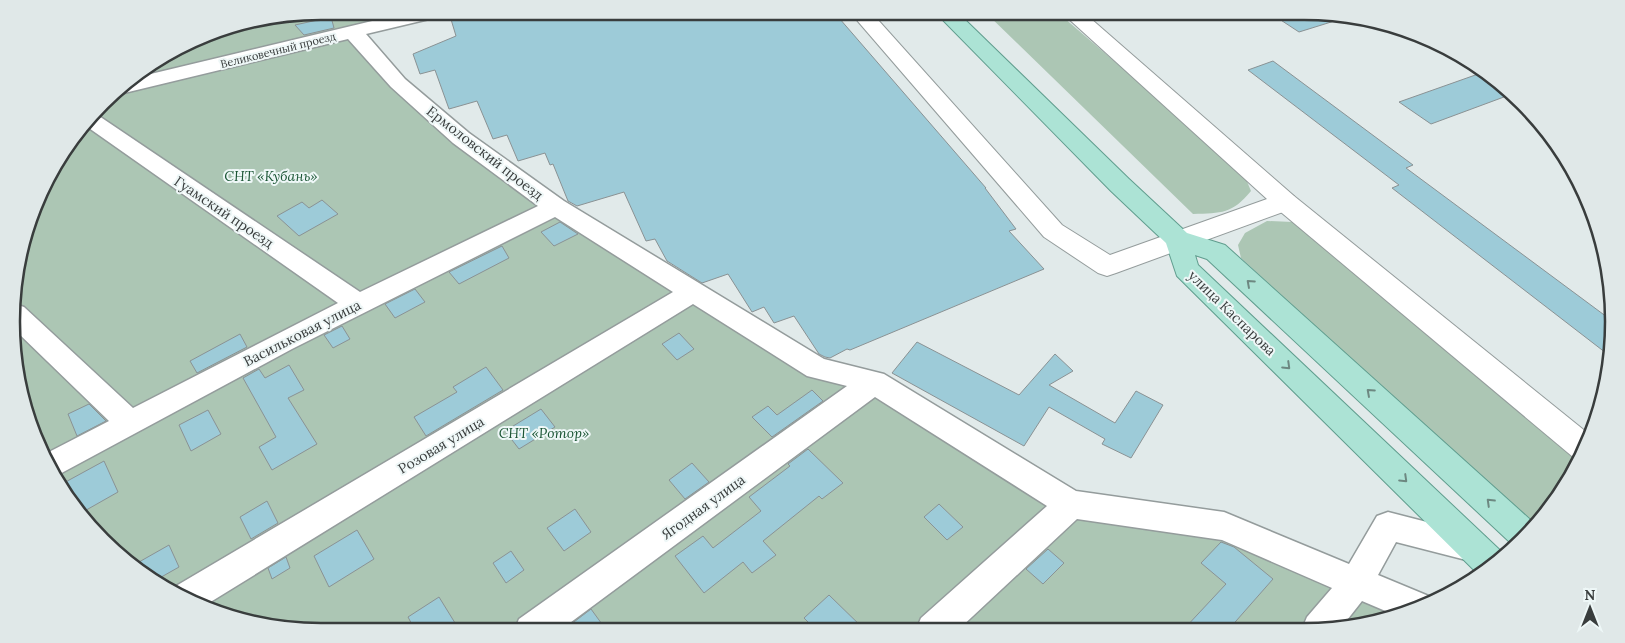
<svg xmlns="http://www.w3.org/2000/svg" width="1625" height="643" viewBox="0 0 1625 643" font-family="Lora,serif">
<rect width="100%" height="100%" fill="#e1eaea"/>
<!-- green -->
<path fill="#acc6b4" d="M322 11H439L354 32 461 138 817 368 874 382 1071 504 1224 526 1419 609 1344 629 322 632 222 615 132 567 63 494 17 382 14 281 53 167 117 88 222 28Z
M984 11H1056L1243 172 1251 191C1232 214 1222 213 1193 214Z
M1267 221 1293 222 1356 267 1579 458 1561 494 1531 528 1241 258 1238 245 1245 233Z"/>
<!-- building -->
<path fill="#9dcbd8" stroke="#8a9294" d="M471 11H833L986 188H985L1016 229 1009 231 1044 269 850 350 847 349 830 358 825 357 819 354 794 316 774 323 764 307 752 312 728 274 702 283 667 261 655 239 646 241 624 192 577 206 568 201 553 164 550 165 545 153 518 161 507 135 493 139 477 101 449 109 435 70 420 74 413 54 456 36 450 16Z
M1267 11H1304L1344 18 1299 32Z
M331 17 334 28 304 35 295 25Z
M1273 61 1413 165 1406 168 1611 320 1606 353 1392 188 1399 185 1248 70Z
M1481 73 1508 88 1512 94 1431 124 1399 102Z
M322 200 338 214 299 236 277 216 302 202 309 208Z
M560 222 578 234 554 246 541 232Z
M502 246 509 258 459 284 449 272Z
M415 289 425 302 395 318 385 304Z
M342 326 350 339 333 348 324 335Z
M679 333 694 349 677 360 662 344Z
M240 334 247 347 197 373 190 361Z
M917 342 1019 395 1055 354 1073 371 1049 385 1115 423 1136 391 1163 405 1131 458 1102 444 1105 439 1049 407 1024 446 892 373Z
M289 365 304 390 288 398 317 444 272 470 259 447 276 437 243 378 259 369 265 378Z
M486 367 503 390 426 436 414 417 457 392 453 387Z
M812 390 823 401 772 437 752 417 768 406 777 415Z
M89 404 106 421 77 436 68 414Z
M541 409 555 427 519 449 505 431Z
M208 410 221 434 191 451 179 425Z
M808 449 843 483 822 499 819 496 763 541 776 555 752 573 743 562 704 593 675 556 703 536 713 548 761 511 749 497 790 466 788 464Z
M104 461 118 492 81 513 63 494 60 485Z
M692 463 709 482 685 499 669 480Z
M267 501 278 523 251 539 240 517Z
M939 504 963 527 947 540 924 517Z
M575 509 591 532 564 551 547 528Z
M357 530 374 559 329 587 314 556Z
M1221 542 1234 547 1273 579 1229 629H1184L1226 584 1201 563Z
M169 545 179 567 156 580 144 574 139 562Z
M1048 549 1064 563 1043 584 1026 569Z
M511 551 524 570 506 583 493 563Z
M286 557 290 568 272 579 268 568Z
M829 595 865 630H816L804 618Z
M439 597 460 631 416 632 408 617Z
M591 609 607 631H562Z"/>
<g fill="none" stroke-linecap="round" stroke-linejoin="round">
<defs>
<path id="minor" d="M414 11H448L446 15 366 34 405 79 469 133 564 201 824 359 884 374 1076 491 1224 512 1349 564 1377 516 1388 512 1485 537 1490 547 1485 557 1474 562 1396 542 1378 575 1431 597 1433 602 1422 608 1395 615 1362 601 1340 629H1302L1307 617 1332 588 1222 540 1077 519 958 630H916L921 618 1047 506 875 397 559 631H514L519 619 847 386 807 376 693 304 204 606 175 590 176 586 673 292 555 217 292 349 56 476 47 453 109 421 16 331 15 304 24 307 133 408 338 303 86 126 96 114 360 292 538 206 453 143 391 87 348 39 116 95 112 94 117 88 134 78Z"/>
<path id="tertiary" d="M1285 194 1294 196 1590 435 1578 459 1573 457 1276 208 1273 202 1276 196Z"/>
<path id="secondary" d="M849 11H870L1062 225 1110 255 1267 199 1060 11H1082L1294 196 1297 202 1294 208 1116 273 1107 276 1098 273 1044 237Z"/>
<path id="primary" d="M934 11H956L1129 179 1187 233 1225 245 1535 524 1515 547 1207 259 1195 255 1198 265 1504 554 1505 557 1478 574 1177 276 1166 243 1111 191Z"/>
</defs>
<!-- minor casing -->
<use href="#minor" stroke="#949c9c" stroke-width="3"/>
<!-- tertiary casing -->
<use href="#tertiary" stroke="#949c9c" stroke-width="2"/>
<!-- secondary casing -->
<use href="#secondary" stroke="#949c9c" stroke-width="2"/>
<!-- primary casing -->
<use href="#primary" stroke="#609d8e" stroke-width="2"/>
<!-- minor -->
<use href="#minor" fill="#fff" fill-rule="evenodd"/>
<!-- tertiary -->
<use href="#tertiary" fill="#fff" fill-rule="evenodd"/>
<!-- secondary -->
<use href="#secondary" fill="#fff" fill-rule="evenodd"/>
<!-- primary -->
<use href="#primary" fill="#ace3d5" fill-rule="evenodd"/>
</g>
<!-- one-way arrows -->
<defs><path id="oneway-chevron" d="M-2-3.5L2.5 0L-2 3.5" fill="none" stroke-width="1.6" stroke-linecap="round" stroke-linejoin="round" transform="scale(1.25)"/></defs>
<g stroke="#6d8881">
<use href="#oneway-chevron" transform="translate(1250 283) rotate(-138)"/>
<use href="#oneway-chevron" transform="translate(1287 366) rotate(44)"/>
<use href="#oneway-chevron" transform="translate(1370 392) rotate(-138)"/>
<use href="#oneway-chevron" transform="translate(1404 479) rotate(44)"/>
<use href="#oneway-chevron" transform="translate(1490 502) rotate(-136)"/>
</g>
<g text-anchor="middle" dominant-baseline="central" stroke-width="4" stroke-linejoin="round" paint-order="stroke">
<!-- far-street labels -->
<g font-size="11" fill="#393d3d" stroke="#eef7f7">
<text transform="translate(278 50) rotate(-14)">Великовечный проезд</text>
</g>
<!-- street labels -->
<g font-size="14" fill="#393d3d" stroke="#eef7f7">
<text transform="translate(485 153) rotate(38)">Ермоловский проезд</text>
<text transform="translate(224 212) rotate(34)">Гуамский проезд</text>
<text transform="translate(1232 313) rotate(44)">улица Каспарова</text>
<text transform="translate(302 333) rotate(-27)">Васильковая улица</text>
<text transform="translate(441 445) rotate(-31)">Розовая улица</text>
<text transform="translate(703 507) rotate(-36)">Ягодная улица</text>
</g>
<!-- park labels -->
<g font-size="14" font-style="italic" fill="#1a5534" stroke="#eef7f7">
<text x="271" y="176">СНТ «Кубань»</text>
<text x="544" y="433">СНТ «Ротор»</text>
</g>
</g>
<!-- crop -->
<path d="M0 0H1625V643H0ZM321 20H1304A301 301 0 0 1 1605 321V322A301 301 0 0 1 1304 623H321A301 301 0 0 1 20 322V321A301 301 0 0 1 321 20Z" fill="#e0e8e8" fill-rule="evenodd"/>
<path fill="none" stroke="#393d3d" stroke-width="2.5" d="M321 20H1304A301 301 0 0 1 1605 321V322A301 301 0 0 1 1304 623H321A301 301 0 0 1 20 322V321A301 301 0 0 1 321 20Z"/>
<!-- north arrow -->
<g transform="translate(1590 608)" stroke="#eef7f7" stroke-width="4" paint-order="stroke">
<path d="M0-4L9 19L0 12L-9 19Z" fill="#393d3d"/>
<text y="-8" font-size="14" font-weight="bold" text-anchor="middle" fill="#393d3d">N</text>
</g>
</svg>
